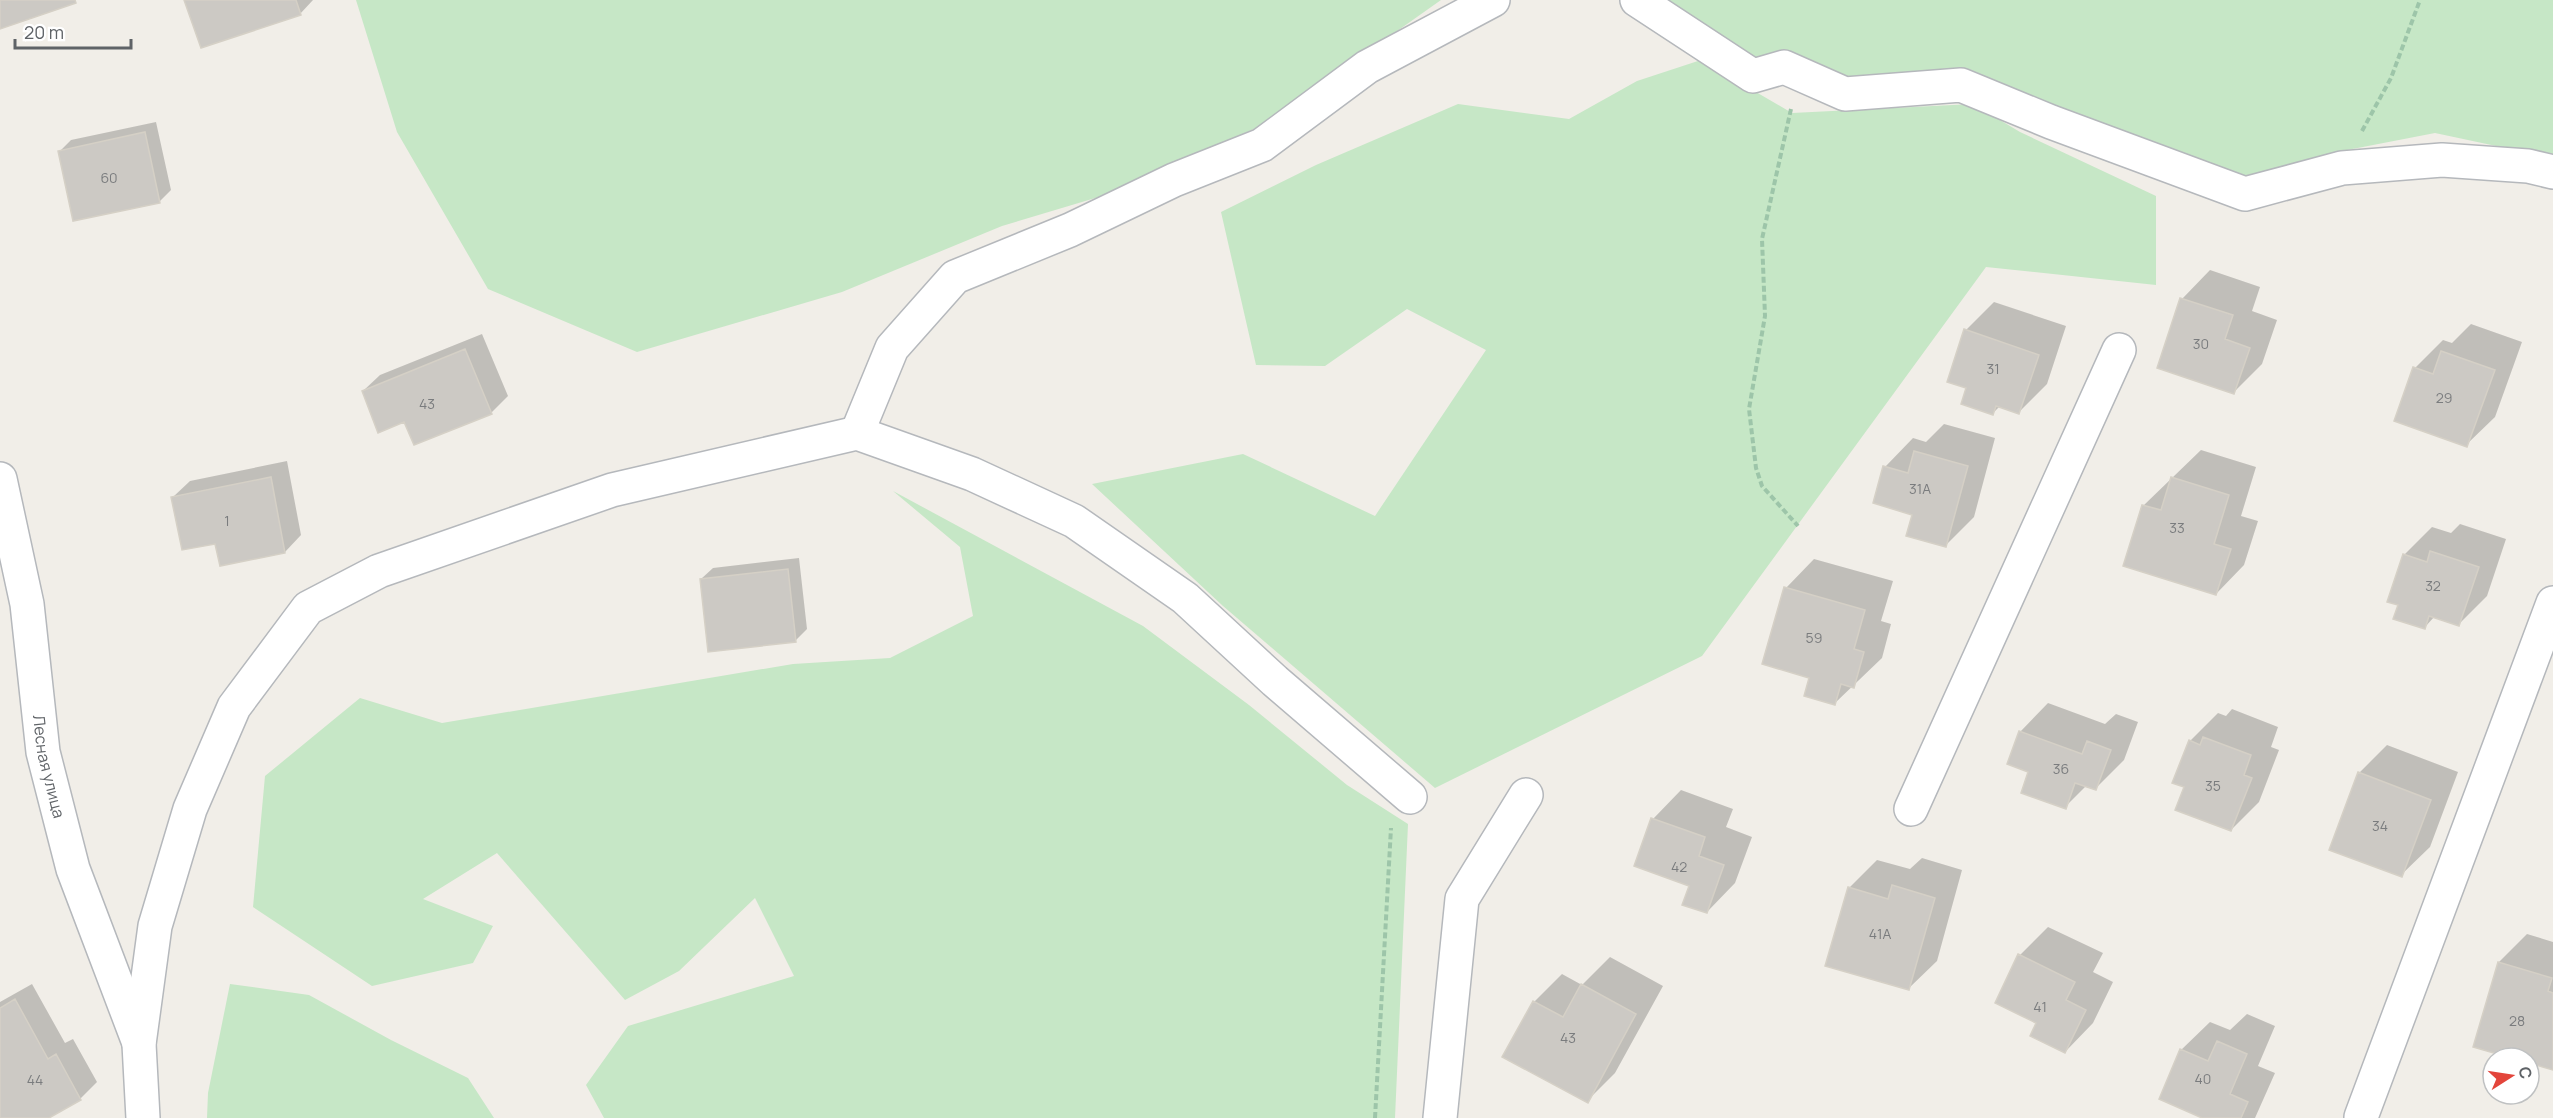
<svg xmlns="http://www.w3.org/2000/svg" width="2553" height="1118" viewBox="0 0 2553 1118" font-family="Manrope,sans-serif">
<rect width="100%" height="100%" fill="#f1eee8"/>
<!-- green -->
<path fill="#c6e7c6" d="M356 0H1441L1267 123 1112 193 1002 226 842 292 637 352 488 289 397 132Z
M1662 0H2553V158L2435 133 2337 152 2241 181 2118 137 2058 107 1966 68 1849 79 1756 61Z
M1701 60 1792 113 1973 104 2020 132 2156 196V285L1986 267 1702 656 1435 788 1223 606 1092 484 1243 454 1375 516 1486 350 1407 309 1325 366 1256 365 1221 212 1316 165 1458 104 1569 119 1637 81Z
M893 491 1143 626 1249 705 1347 785 1408 824 1395 1118H604L586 1085 628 1026 794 976 755 898 679 971 625 1000 497 853 423 899 493 926 473 963 372 986 253 907 265 776 360 698 442 723 793 664 890 658 973 616 960 547Z
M230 984 309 995 391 1040 468 1078 494 1118H207L208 1093Z"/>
<!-- shadow -->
<path fill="#0003" d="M186 0H313L300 14Z
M156 122 171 190 160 201 74 220 60 151 71 140Z
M2210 270 2260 287 2252 311 2277 320 2262 364 2234 392 2182 299Z
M1994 302 2066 326 2047 384 2019 412 2000 406 1993 413 1968 387 1966 330Z
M2471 324 2522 342 2495 417 2466 445 2415 368 2443 340 2452 343Z
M482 334 508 396 491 413 405 420 363 391 380 375Z
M1944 424 1995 438 1974 517 1945 546 1914 514 1885 467 1913 438 1926 442Z
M2201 450 2256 467 2241 516 2258 521 2244 565 2216 594 2125 565 2144 505Z
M287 461 301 535 285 552 216 542 173 497 190 481Z
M2460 524 2506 539 2487 596 2459 624 2435 616 2425 627 2400 604 2404 555 2432 527 2451 533Z
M799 558 807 629 796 640 701 579 713 568Z
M1814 559 1893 581 1881 621 1891 624 1882 658 1835 703 1811 677 1786 588Z
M2048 703 2105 724 2116 714 2138 722 2124 760 2096 788 2087 785 2065 807 2030 771 2020 732Z
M2232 709 2278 727 2271 747 2279 750 2259 802 2231 830 2186 787 2190 741 2218 713 2226 716Z
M2387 745 2458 772 2430 847 2401 875 2359 773Z
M1681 790 1733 809 1726 827 1752 837 1735 883 1707 912 1691 885 1636 866 1653 819Z
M1922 858 1962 870 1937 961 1908 989 1849 888 1877 860 1910 869Z
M2048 927 2103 953 2093 972 2113 982 2093 1023 2065 1052 2038 1022 2020 955Z
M2527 934 2553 942V1069L2529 1062V1058H2516L2499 962Z
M1610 957 1663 986 1615 1073 1587 1101 1534 1002 1562 974 1582 985Z
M32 984 65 1043 73 1039 97 1082 80 1099 46 1118H0V1002Z
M2247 1014 2275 1026 2258 1066 2275 1073 2255 1118H2204L2181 1050 2210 1022 2230 1030Z"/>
<!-- building -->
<path fill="#ccc9c4" stroke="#d5d0c6" stroke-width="1.5" d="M0 0H75L76 3 0 29Z
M184 0H296L301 15 201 48Z
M145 132 160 203 73 221 58 151Z
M2180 298 2233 315 2225 339 2250 348 2234 394 2157 368Z
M1964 329 2039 355 2019 414 1996 406 1993 415 1961 404 1966 388 1947 382Z
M465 349 492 414 414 445 404 422 378 433 362 391Z
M2441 351 2495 370 2467 447 2394 421 2413 367 2433 374Z
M1914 451 1968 466 1946 547 1906 536 1912 515 1873 503 1883 466 1908 473Z
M271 477 285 553 220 566 215 544 182 550 171 497Z
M2171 477 2229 495 2214 544 2231 549 2216 595 2123 566 2142 505 2161 510Z
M2430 551 2479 567 2459 626 2429 616 2425 629 2393 619 2398 605 2387 602 2403 554 2427 562Z
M788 569 796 642 708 652 700 579Z
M1784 587 1865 610 1854 649 1864 652 1854 688 1841 684 1835 705 1804 696 1809 678 1762 664Z
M2019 731 2082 754 2087 741 2111 750 2096 790 2075 783 2066 809 2021 793 2028 772 2007 764Z
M2203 737 2251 755 2244 775 2252 778 2231 831 2175 810 2184 787 2172 783 2189 740 2200 745Z
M2358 772 2431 800 2402 877 2329 850Z
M1651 818 1705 837 1699 856 1724 865 1707 913 1682 905 1689 886 1634 866Z
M1892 885 1935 898 1909 990 1825 966 1848 887 1888 899Z
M2018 954 2075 982 2066 1000 2086 1010 2065 1053 2030 1036 2036 1023 1995 1003Z
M2498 962 2552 978 2548 991 2553 993V1070L2529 1063V1058H2511L2473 1047Z
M1581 984 1636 1014 1588 1103 1502 1057 1533 1001 1563 1017Z
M15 999 48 1059 56 1054 81 1100 49 1118H0V1008Z
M2217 1041 2247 1054 2230 1094 2248 1102 2241 1118H2202L2159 1099 2180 1049 2208 1061Z"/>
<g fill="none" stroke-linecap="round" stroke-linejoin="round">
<defs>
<g id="minor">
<path d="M1637 0 1753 76 1784 67 1845 94 1961 85 2051 122 2245 194 2342 168 2442 160 2528 166 2553 172"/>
<path d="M857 433 892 348 955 277 1070 230 1174 180 1262 145 1367 67 1493 0"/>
<path id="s1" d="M0 479 27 604 43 752 73 869 139 1043"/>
<path d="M1911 809 2119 350"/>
<path d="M2361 1117 2553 603"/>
<path d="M143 1118 139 1044 155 926 190 809 234 707 308 608 379 571 612 490 857 433 972 474 1074 521 1185 598 1275 681 1410 797"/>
<path d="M1440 1118 1462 899 1526 795"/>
</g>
</defs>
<!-- minor casing -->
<use href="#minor" stroke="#b5b8bc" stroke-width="36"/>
<!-- path -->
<path stroke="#9dc5a9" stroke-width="4" stroke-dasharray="6 3" stroke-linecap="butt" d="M1791 109 1762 239 1765 316 1749 409 1756 468 1762 486 1798 526
M2362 131 2391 78 2420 0
M1375 1118 1391 828"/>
<!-- minor -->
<use href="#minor" stroke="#fff" stroke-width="33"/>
</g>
<g text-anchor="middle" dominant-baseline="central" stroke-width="6" stroke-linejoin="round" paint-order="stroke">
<!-- number labels -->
<g font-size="14" fill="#7a7c7e">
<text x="109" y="177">60</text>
<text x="2201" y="343">30</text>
<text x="1993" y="368">31</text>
<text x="2444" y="397">29</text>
<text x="427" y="403">43</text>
<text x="1920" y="488">31А</text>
<text x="227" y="520">1</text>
<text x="2177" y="527">33</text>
<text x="2433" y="585">32</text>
<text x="1814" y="637">59</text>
<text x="2061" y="768">36</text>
<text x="2213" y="785">35</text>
<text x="2380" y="825">34</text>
<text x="1679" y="866">42</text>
<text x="1880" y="933">41А</text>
<text x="2040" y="1006">41</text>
<text x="2517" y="1020">28</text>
<text x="1568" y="1037">43</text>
<text x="2203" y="1078">40</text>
<text x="35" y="1079">44</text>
</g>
<!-- street labels -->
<g font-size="16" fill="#5f6367" stroke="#fff">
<text stroke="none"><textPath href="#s1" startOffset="292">Лесная улица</textPath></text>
</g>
</g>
<!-- north arrow -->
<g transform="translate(2511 1076) rotate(78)"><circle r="28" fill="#ffffff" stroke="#bfc1c2" stroke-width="1.5"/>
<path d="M0-4.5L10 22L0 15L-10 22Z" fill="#e3453b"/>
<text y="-9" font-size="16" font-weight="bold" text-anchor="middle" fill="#5f6367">С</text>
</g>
<!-- scale -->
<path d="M15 39v9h116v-9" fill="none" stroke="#5f6367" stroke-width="3"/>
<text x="24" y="39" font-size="18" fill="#5f6367" stroke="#ffffff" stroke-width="4.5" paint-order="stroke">20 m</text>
</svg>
